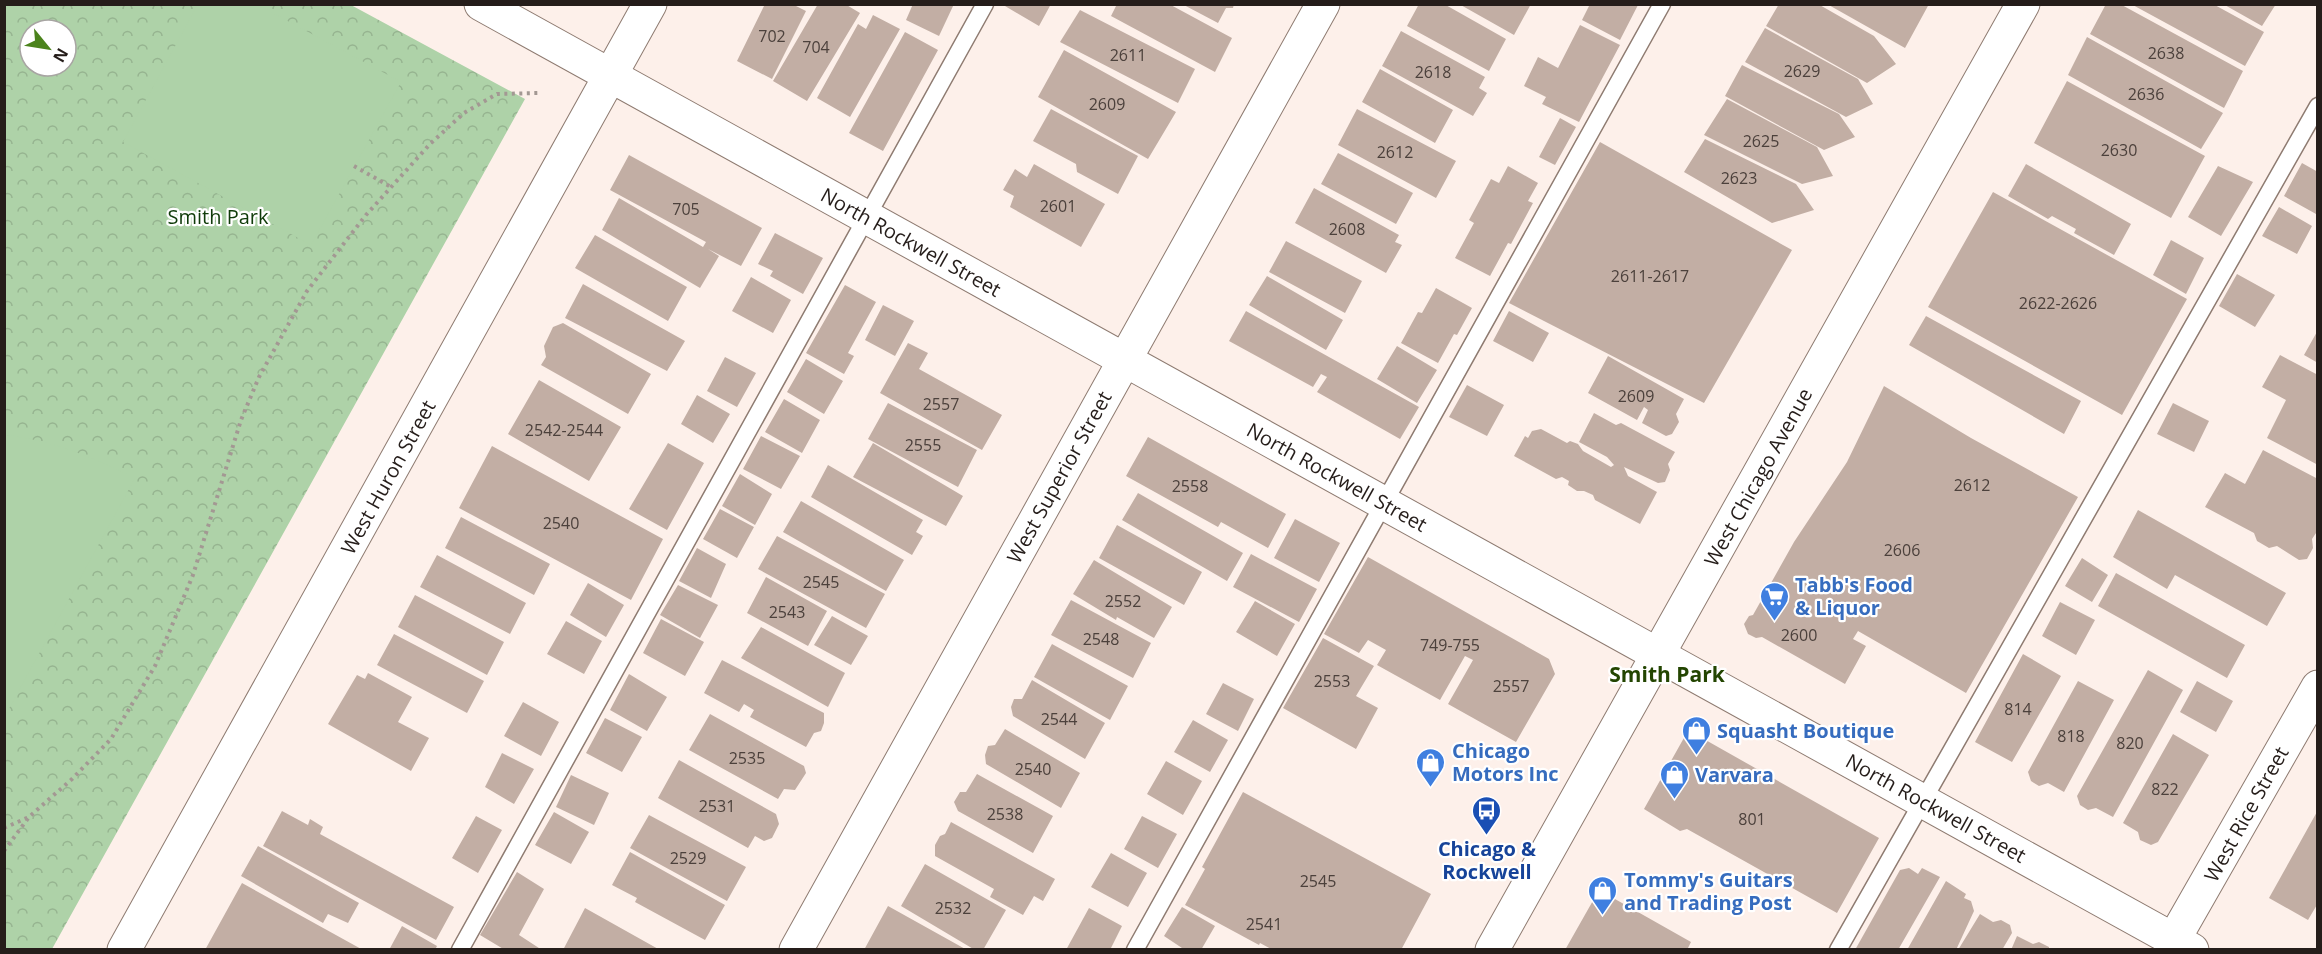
<svg xmlns="http://www.w3.org/2000/svg" width="2322" height="954" viewBox="0 0 2322 954" font-family="'Open Sans',sans-serif">
<defs>
<pattern id="park-crowns" width="20" height="18" patternUnits="userSpaceOnUse" patternTransform="scale(1.5)"><rect width="20" height="18" fill="#aed2a8"/><path d="M2 6a3 3 0 1 1 6 0M12 15a3 3 0 1 1 6 0" fill="none" stroke="#96b490"/></pattern>
</defs>
<rect width="100%" height="100%" fill="#fdf0ea"/>
<!-- park -->
<path fill="url(#park-crowns)" fill-rule="evenodd" d="M5 5H351L525 99 52 949 5 950ZM30 30H66V66H30Z"/>
<!-- pitch -->
<path fill="#aed2a8" d="M5 4 27 5 5 29 4 5Z
M198 4 258 5 401 82 311 245 123 142Z
M5 435C51 440 93 457 135 478L5 716Z"/>
<!-- building -->
<path fill="#c2aea4" d="M765 4H792L806 11 772 79 737 61Z
M818 4H845L860 13 807 101 773 81Z
M913 4H954L939 36 906 20Z
M1006 4H1051L1039 26 1005 6Z
M1117 4H1169L1232 38 1215 72 1111 16Z
M1182 4H1234L1233 8H1226L1218 23Z
M1419 4H1444L1506 39 1489 71 1407 26Z
M1459 4H1531L1514 35Z
M1590 4H1636L1638 5 1620 40 1582 20Z
M1779 4H1818L1874 36 1896 64 1867 83 1766 26Z
M1827 4H1929L1905 48Z
M2106 4H2120L2243 71 2224 108 2090 34Z
M2131 4H2213L2264 32 2245 66Z
M2223 4H2276L2262 26Z
M1080 10 1195 69 1178 103 1060 42Z
M873 15 900 29 850 117 817 98 858 24 866 29Z
M1580 25 1620 45 1579 122 1542 104 1546 97 1524 86 1538 57 1558 68Z
M1765 28 1858 79 1873 104 1846 117 1745 62Z
M1401 31 1485 77 1479 88 1487 93 1473 116 1382 66Z
M905 32 938 50 883 151 849 133Z
M2087 37 2223 113 2201 149 2068 75Z
M1064 50 1176 112 1148 159 1038 97Z
M1742 65 1839 114 1855 137 1824 150 1725 96Z
M1380 69 1453 110 1435 143 1362 102Z
M2067 81 2205 156 2171 218 2034 143Z
M1727 99 1817 147 1833 176 1802 184 1704 135Z
M1051 109 1138 156 1118 194 1077 172 1076 164 1033 141Z
M1357 109 1456 161 1436 198 1338 145Z
M1560 118 1576 127 1555 165 1539 157Z
M1705 139 1796 184 1814 210 1772 223 1684 172Z
M1600 142 1792 250 1704 403 1509 303Z
M1338 153 1413 193 1396 224 1321 184Z
M629 155 762 228 741 266 708 249 719 256 700 288 602 230 619 198 703 247 706 242 610 190Z
M2302 163 2318 172 2316 214 2284 196Z
M1034 164 1105 204 1081 247 1010 207 1014 196 1003 190 1015 169 1027 177Z
M2026 164 2131 224 2114 255 2074 233 2076 229 2052 216 2048 219 2008 196Z
M1508 166 1538 183 1528 201 1533 203 1511 244 1508 243 1490 276 1455 258 1474 223 1469 220 1491 179 1499 183Z
M2218 166 2253 182 2221 236 2188 217Z
M1314 188 1399 235 1395 242 1402 245 1386 273 1295 223Z
M1993 192 2187 299 2122 415 1928 307Z
M2279 207 2312 226 2297 254 2262 236Z
M775 233 823 258 803 294 770 276 773 271 758 264Z
M595 235 687 287 668 321 575 268Z
M2171 240 2204 258 2186 294 2153 275Z
M1286 241 1362 281 1345 313 1269 272Z
M2237 274 2275 295 2255 327 2219 306Z
M1267 276 1343 320 1326 350 1249 305Z
M751 277 791 300 773 333 732 311Z
M583 284 685 341 667 371 565 318Z
M845 285 876 302 848 353 854 356 844 374 806 353Z
M1436 288 1472 308 1457 335 1454 334 1438 363 1401 343 1418 312 1422 313Z
M883 305 914 321 895 356 865 340Z
M1246 311 1419 407 1400 439 1317 392 1327 377 1321 374 1313 387 1229 341Z
M1509 311 1549 333 1533 362 1493 341Z
M1926 316 2081 401 2064 434 1909 345Z
M563 323 651 374 628 414 541 365 546 357 544 346 553 327Z
M2318 330V363L2304 355Z
M908 343 928 353 919 369 1002 415 982 450 880 393Z
M1397 346 1437 370 1417 403 1377 379Z
M2280 355 2318 375V465L2267 438 2286 400 2262 387Z
M1608 356 1684 399 1676 414 1679 422 1672 434 1666 436 1642 423 1648 410 1644 407 1637 420 1588 393Z
M725 357 756 373 737 407 707 391Z
M806 359 843 381 824 414 787 392Z
M539 380 621 427 589 481 508 434Z
M1467 385 1504 405 1487 436 1449 417Z
M1884 386 1971 438 2078 497 1966 693 1858 631 1853 639 1866 646 1845 684 1762 637 1756 638 1748 634 1744 624 1749 616 1753 615 1794 542 1847 462Z
M697 395 730 414 713 443 681 424Z
M784 399 820 420 802 453 765 432Z
M888 403 977 450 958 487 868 439Z
M2173 403 2209 421 2194 452 2157 434Z
M1594 413 1616 425 1621 423 1675 452 1668 464 1670 470 1665 482 1658 483 1624 467 1628 476 1657 492 1640 524 1595 500 1593 495 1584 491H1577L1568 485 1569 481 1562 477 1556 479 1514 456 1525 436 1528 438 1532 431 1541 429 1567 443 1570 441 1578 444 1583 451 1611 467 1614 465 1607 457 1579 442Z
M761 436 800 456 781 489 743 469Z
M1148 437 1286 514 1268 548 1221 522 1218 527 1126 476Z
M668 443 704 463 667 530 629 509Z
M873 443 963 496 946 526 853 477Z
M492 446 663 539 631 600 459 508Z
M2263 450 2318 479V530L2312 539 2313 548 2307 559 2299 560 2277 546 2269 548 2257 541 2254 533 2205 507 2225 473 2245 484Z
M828 465 923 520 916 532 923 536 912 555 811 497Z
M740 474 772 494 755 525 722 506Z
M1138 493 1243 553 1227 581 1122 520Z
M801 501 904 560 886 591 783 532Z
M720 509 754 527 737 558 703 539Z
M2138 510 2286 593 2267 626 2175 575 2167 589 2113 557Z
M461 517 550 564 534 595 445 548Z
M1295 519 1340 543 1319 582 1274 558Z
M1117 525 1202 572 1184 605 1099 558Z
M777 536 885 594 866 628 758 569Z
M697 548 726 564 711 598 679 581Z
M1251 554 1317 589 1299 622 1233 587Z
M437 555 526 603 510 634 420 587Z
M1368 557 1549 659 1555 674 1516 742 1448 704 1473 660 1465 656 1440 700 1377 665 1386 650 1368 640 1359 653 1324 634Z
M2082 558 2108 575 2092 602 2065 586Z
M1094 560 1172 607 1154 638 1117 617 1116 620 1073 594Z
M2116 573 2245 645 2227 678 2098 606Z
M766 577 827 611 808 646 747 613Z
M588 583 624 605 606 637 570 615Z
M678 585 718 605 700 638 660 615Z
M415 595 504 642 487 675 398 627Z
M1071 600 1151 643 1133 678 1051 635Z
M1255 601 1295 624 1277 656 1236 632Z
M2060 602 2095 620 2076 655 2042 636Z
M832 616 868 636 851 665 814 645Z
M661 619 704 642 685 676 643 653Z
M566 621 602 641 584 674 547 654Z
M761 627 845 673 828 707 741 658Z
M394 634 484 681 467 713 377 665Z
M1323 638 1374 666 1356 696 1378 708 1356 749 1283 708Z
M1052 644 1128 686 1110 720 1034 677Z
M2023 654 2061 676 2012 762 1975 742Z
M722 660 824 713V723L821 731 814 733 806 747 750 717 754 710 744 704 739 712 704 693Z
M2148 670 2183 690 2113 817 2096 808 2088 810 2080 805 2077 796Z
M368 673 412 697 398 722 429 738 411 771 328 724 357 675 365 679Z
M629 674 667 697 647 731 610 710Z
M1032 680 1105 723 1085 759 1013 716 1011 707 1014 699H1022Z
M2078 681 2114 700 2064 792 2048 783 2039 786 2031 781 2028 772Z
M2197 681 2233 701 2216 732 2180 712Z
M1223 683 1254 699 1238 731 1206 714Z
M523 702 559 722 541 756 504 736Z
M710 714 804 766 806 773 795 790 784 789 778 799 689 750Z
M605 718 642 737 622 772 586 753Z
M1193 720 1228 740 1210 772 1174 752Z
M1005 729 1080 773 1061 808 986 764 985 755 988 746 995 745Z
M1695 734 1879 838 1837 913 1687 829 1680 831 1644 809 1685 736Z
M2173 734 2209 755 2158 842 2151 845 2140 840 2138 832 2123 823Z
M502 753 534 769 514 804 485 787Z
M679 760 776 814 779 824 772 838 764 841 755 836 748 848 658 798Z
M1166 761 1202 781 1183 815 1147 794Z
M977 774 1053 816 1033 853 958 811 954 802 960 792H966Z
M571 775 609 793 594 825 556 807Z
M1243 792 1431 894 1401 950H1273L1260 943 1259 945 1185 905 1205 869 1202 867Z
M2318 810V903L2308 920 2269 898Z
M282 811 308 825 310 819 323 827 320 834 454 907 436 940 263 846Z
M554 812 589 832 571 864 535 845Z
M649 815 746 867 727 901 630 848Z
M476 816 502 830 478 873 452 858Z
M1142 816 1177 834 1158 868 1124 849Z
M951 822 1055 879 1043 901 1034 896 1023 915 990 897 994 889 935 856V845L940 836 945 834Z
M258 846 359 903 348 923 328 914 323 923 241 876Z
M630 852 725 905 705 940 635 902 637 898 612 885Z
M1111 853 1147 873 1128 907 1091 887Z
M925 864 1006 910 983 950H975L901 906Z
M1909 868 1918 874 1922 868 1940 877 1898 950H1855L1900 870Z
M517 872 544 889 519 935 542 950H505L480 935Z
M1946 881 1966 894 1964 898 1971 901 1974 911 1956 950H1907Z
M242 883 363 950H205Z
M1599 890 1691 942 1687 950H1565Z
M888 906 967 950H864Z
M1182 907 1215 926 1201 950H1185L1164 936Z
M585 908 660 950H563Z
M1089 908 1122 926 1110 950H1066Z
M1980 914 1993 922 2001 920 2010 925 2012 933 2002 950H1958Z
M402 926 437 946 435 950H389Z
M2017 936 2033 944 2039 942 2049 947V950H2011Z"/>
<g fill="none" stroke-linecap="round" stroke-linejoin="round">
<defs>
<path id="service" d="M460 950 985 4
M1135 950 1662 4
M1838 950 2318 106"/>
<path id="minor" d="M481 4 2192 950
M2174 939 2318 687
M124 950 650 4
M796 950 1323 4"/>
<path id="secondary" d="M1492 950 2023 4"/>
</defs>
<!-- service casing -->
<use href="#service" stroke="#8e7b71" stroke-width="19"/>
<!-- minor casing -->
<use href="#minor" stroke="#8e7b71" stroke-width="35"/>
<!-- secondary casing -->
<use href="#secondary" stroke="#8e7b71" stroke-width="35"/>
<!-- path -->
<path stroke="#a39893" stroke-width="4" stroke-dasharray="3 4.5" stroke-linecap="butt" d="M354 166 391 187
M4 828 29 817 72 779 111 739 155 666 193 575 241 420 259 377 307 291 366 215 430 144 464 113 497 94 538 93
M4 851 29 817"/>
<!-- service -->
<use href="#service" stroke="#fff" stroke-width="16"/>
<!-- minor -->
<use href="#minor" stroke="#fff" stroke-width="33"/>
<!-- secondary -->
<use href="#secondary" stroke="#fff" stroke-width="33"/>
</g>
<!-- icons -->
<defs>
<symbol id="supermarket-pin" viewBox="-11 -11 22 30"><path d="M0 17L-7.5 6A9.5 9.5 0 1 1 7.5 6Z" fill="#3f7fe0" stroke="#fff"/><path d="M-6-5.5h2.5l.6 2H6L4.5 2H-2.5L-4.4-4H-6ZM-1.5 3.2a1.3 1.3 0 1 0 .1 0ZM3 3.2a1.3 1.3 0 1 0 .1 0Z" fill="#fff"/></symbol>
<symbol id="shop-pin" viewBox="-11 -11 22 30"><path d="M0 17L-7.5 6A9.5 9.5 0 1 1 7.5 6Z" fill="#3f7fe0" stroke="#fff"/><path d="M-5-2.5h2.3a2.7 3.5 0 0 1 5.4 0H5L5.5 6h-11ZM-1.5-2.5h3a1.5 2.3 0 0 0-3 0Z" fill="#fff"/></symbol>
<symbol id="bus-pin" viewBox="-11 -11 22 30"><path d="M0 17L-7.5 6A9.5 9.5 0 1 1 7.5 6Z" fill="#1a4fb4" stroke="#fff"/><path d="M-5-6H5V4H4V6H2V4H-2V6H-4V4H-5ZM-3.5-4V0h7V-4ZM-3.5 1.2v1.5H-2V1.2ZM2 1.2v1.5H3.5V1.2Z" fill="#fff"/></symbol>
</defs>
<g fill-rule="evenodd">
<use href="#supermarket-pin" x="1758" y="580" width="33" height="45"/>
<use href="#shop-pin" x="1680" y="714" width="33" height="45"/>
<use href="#shop-pin" x="1414" y="746" width="33" height="45"/>
<use href="#shop-pin" x="1658" y="758" width="33" height="45"/>
<use href="#bus-pin" x="1470" y="794" width="33" height="45"/>
<use href="#shop-pin" x="1586" y="874" width="33" height="45"/>
</g>
<g text-anchor="middle" dominant-baseline="central" stroke-width="4.5" stroke-linejoin="round" paint-order="stroke">
<!-- number labels -->
<g font-size="16" fill="#4c413c">
<text x="772" y="36">702</text>
<text x="816" y="47">704</text>
<text x="2166" y="53">2638</text>
<text x="1128" y="55">2611</text>
<text x="1802" y="71">2629</text>
<text x="1433" y="72">2618</text>
<text x="2146" y="94">2636</text>
<text x="1107" y="104">2609</text>
<text x="1761" y="141">2625</text>
<text x="2119" y="150">2630</text>
<text x="1395" y="152">2612</text>
<text x="1739" y="178">2623</text>
<text x="1058" y="206">2601</text>
<text x="686" y="209">705</text>
<text x="1347" y="229">2608</text>
<text x="1650" y="276">2611-2617</text>
<text x="2058" y="303">2622-2626</text>
<text x="1636" y="396">2609</text>
<text x="941" y="404">2557</text>
<text x="564" y="430">2542-2544</text>
<text x="923" y="445">2555</text>
<text x="1972" y="485">2612</text>
<text x="1190" y="486">2558</text>
<text x="561" y="523">2540</text>
<text x="1902" y="550">2606</text>
<text x="821" y="582">2545</text>
<text x="1123" y="601">2552</text>
<text x="787" y="612">2543</text>
<text x="1799" y="635">2600</text>
<text x="1101" y="639">2548</text>
<text x="1450" y="645">749-755</text>
<text x="1332" y="681">2553</text>
<text x="1511" y="686">2557</text>
<text x="2018" y="709">814</text>
<text x="1059" y="719">2544</text>
<text x="2071" y="736">818</text>
<text x="2130" y="743">820</text>
<text x="747" y="758">2535</text>
<text x="1033" y="769">2540</text>
<text x="2165" y="789">822</text>
<text x="717" y="806">2531</text>
<text x="1005" y="814">2538</text>
<text x="1752" y="819">801</text>
<text x="688" y="858">2529</text>
<text x="1318" y="881">2545</text>
<text x="953" y="908">2532</text>
<text x="1264" y="924">2541</text>
</g>
<!-- park labels -->
<g font-size="20" fill="#0f3b09" stroke="#fff">
<text x="218" y="216">Smith Park</text>
</g>
<!-- street labels -->
<g font-size="20" fill="#251d1a" stroke="#fff">
<text transform="translate(911 242) rotate(29)">North Rockwell Street</text>
<text transform="translate(388 477) rotate(-61)">West Huron Street</text>
<text transform="translate(1059 477) rotate(-61)">West Superior Street</text>
<text transform="translate(1337 477) rotate(29)">North Rockwell Street</text>
<text transform="translate(1758 477) rotate(-61)">West Chicago Avenue</text>
<text transform="translate(1936 808) rotate(29)">North Rockwell Street</text>
<text transform="translate(2246 814) rotate(-61)">West Rice Street</text>
</g>
<!-- shop labels -->
<g font-size="20" font-weight="bold" fill="#366cbe" stroke="#fff" text-anchor="start">
<text x="1795" y="584">Tabb's Food<tspan x="1795" dy="23">&amp; Liquor</tspan></text>
<text x="1717" y="730">Squasht Boutique</text>
<text x="1452" y="750">Chicago<tspan x="1452" dy="23">Motors Inc</tspan></text>
<text x="1695" y="774">Varvara</text>
<text x="1624" y="879">Tommy's Guitars<tspan x="1624" dy="23">and Trading Post</tspan></text>
</g>
<!-- transit labels -->
<g font-size="20" font-weight="bold" fill="#164399" stroke="#fff">
<text x="1487" y="848">Chicago &amp;<tspan x="1487" dy="23">Rockwell</tspan></text>
</g>
<!-- neighbourhood labels -->
<g font-size="21" font-weight="bold" fill="#234501" stroke="#fff">
<text x="1667" y="674">Smith Park</text>
</g>
</g>
<!-- border -->
<rect width="2322" height="954" fill="none" stroke="#251d1a" stroke-width="12"/>
<!-- north arrow -->
<g transform="translate(48 48) rotate(120)"><circle r="28" fill="#ffffff" stroke="#a8a5a3" stroke-width="1.5"/>
<path d="M0-4.5L10 22L0 15L-10 22Z" fill="#4b831c"/>
<text y="-9" font-size="16" font-weight="bold" text-anchor="middle" fill="#251d1a">N</text>
</g>
</svg>
